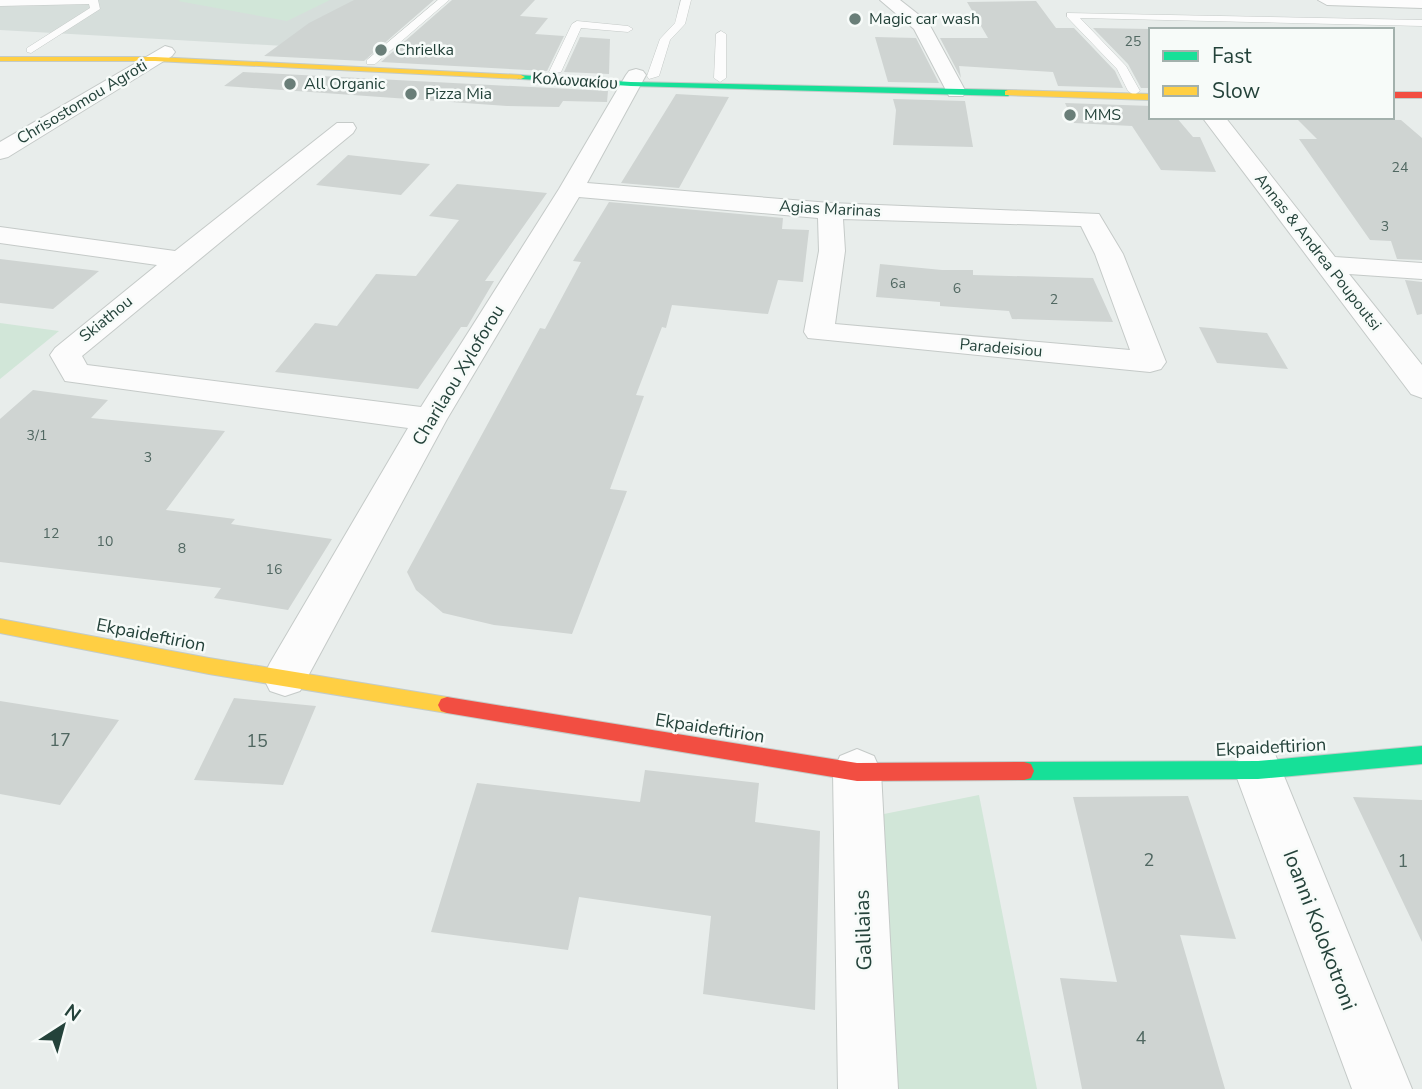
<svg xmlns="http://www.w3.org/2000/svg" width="1422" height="1089" viewBox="0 0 1422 1089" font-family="'Nunito Sans',sans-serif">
<rect width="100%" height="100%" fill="#e8edeb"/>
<!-- built -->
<path fill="#d6dedb" d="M0 0H431L372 51 0 30Z"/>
<!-- green -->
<path fill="#d1e6d8" d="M181 0H330L287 21 178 1Z
M0 323 59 331 0 379Z
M979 795 1037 1089H891L879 815Z"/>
<!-- building -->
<path fill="#cfd4d2" d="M354 0H434L364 61 264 56 309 23Z
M452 0H535L520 16 548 18 535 34 564 36 547 71 381 62Z
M1036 1 1056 28H1074L1115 71 1123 88 1058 86 1053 72 959 66 961 78 940 38H988L967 2Z
M1093 28 1151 29V88H1141L1128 64Z
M580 37 610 39 609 74 564 72Z
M875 37 916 38 939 83 888 82Z
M243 72 608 91 607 102 563 101 559 107 507 106 224 86Z
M676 94 729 97 679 188 621 183Z
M893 99 965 101 973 147 893 145 896 110Z
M1065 103 1151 106V117H1176L1193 137H1200L1216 172 1161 170 1132 126 1074 123Z
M1296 118 1401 120 1422 138V260L1397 259 1391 241 1370 240 1299 139H1317Z
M348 155 430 164 401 195 316 185Z
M457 184 547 193 485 281H494L467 327H461L418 389 275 372 315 323 337 326 376 274 416 276 459 220 429 216Z
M609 202 783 218 782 229 809 230 803 282 778 280 768 314 672 305 666 328 662 327 636 395 644 396 610 489 627 491 572 634 494 625 443 613 416 590 407 572 540 328 545 329 581 262 573 261Z
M0 259 99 271 53 309 0 303Z
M880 264 942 270H973V275L1093 278 1113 322 1012 319 1009 311 940 306V302L876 297Z
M1405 280 1422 282V314L1417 315Z
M1199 327 1267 333 1288 369 1217 363Z
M33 390 108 400 91 418 225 431 166 510 235 519 231 524 332 539 288 610 214 598 221 588 0 562V419Z
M234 698 316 706 283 785 194 780Z
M0 701 119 720 60 805 0 794Z
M645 770 759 783 755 822 820 831 815 1010 703 994 711 916 579 897 568 950 431 932 477 783 640 802Z
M1188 796 1236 939 1180 935 1225 1089H1082L1060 978 1117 982 1073 797Z
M1353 797 1422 800V942Z"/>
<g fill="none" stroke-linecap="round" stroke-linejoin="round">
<defs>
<path id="lane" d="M0 0H98L100 9 31 53 27 52V48L90 8 89 4 0 6Z
M438 0H449L375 64H367V60Z
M681 0H691L685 24 670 40 659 76 649 79 647 76 660 39 675 23Z
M1067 13 1422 20V26L1080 18 1126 66 1140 91 1134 95 1128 91 1117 69 1067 17Z
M577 21 628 26 633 29 628 32 581 28 561 72 551 74 549 72 572 24Z
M721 31 726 34V78L720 82 714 78 716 34Z"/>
<path id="street" d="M880 0H900L928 22 966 92 963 96H949L914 29Z
M1318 0H1422V8L1327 5Z
M165 46 172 48 175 52 172 56 8 157 0 159V142Z
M636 69 643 71 646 75 587 183 830 203 1099 214 1123 254 1166 362 1161 369 1150 372 808 338 804 332 819 251 818 218 579 197 447 419 300 691 285 696 270 691 263 677 270 663 408 428 65 381 50 355 55 348 157 265 0 243V227L175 251 337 123H353L356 128 353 133 82 356 87 365 421 407 559 189 626 75 629 71ZM843 219 1081 226 1095 254 1130 350 835 324 845 251Z
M1202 117H1225L1335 257 1422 263V279L1349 274 1422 365V398L1411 394Z
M1258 747 1275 754 1412 1089H1352L1234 770 1241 754Z
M857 749 874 756 881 772 898 1089H838L833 772 840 756Z"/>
<path id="fast" d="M518 75 631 82 1008 90 1012 93 1008 96 631 86 521 79H518Z
M1422 746V764L1258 779 1024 780 1017 778 1014 771 1017 764 1024 762 1258 761Z"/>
<path id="slow" d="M0 57H155L521 75 525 77 521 79 155 61H0Z
M1008 90 1151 94V100L1005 95V91Z
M0 619 209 658 447 697 453 699 456 705 453 711 447 713 209 674 0 633Z"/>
<path id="jam" d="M1392 92H1422V98H1392Z
M447 697 857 763 1024 762 1031 764 1034 771 1031 778 1024 780 857 781 447 713 441 711 438 705 441 699Z"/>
</defs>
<!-- lane casing -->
<use href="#lane" stroke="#c5cac8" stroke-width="1"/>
<!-- street casing -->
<use href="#street" stroke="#c5cac8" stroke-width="2"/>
<!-- fast casing -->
<use href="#fast" stroke="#c3cbc8" stroke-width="2"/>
<!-- slow casing -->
<use href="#slow" stroke="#c3cbc8" stroke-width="2"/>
<!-- jam casing -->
<use href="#jam" stroke="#c3cbc8" stroke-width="2"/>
<!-- lane -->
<use href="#lane" fill="#fcfcfc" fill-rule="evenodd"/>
<!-- street -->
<use href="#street" fill="#fcfcfc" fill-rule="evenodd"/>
<!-- fast -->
<use href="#fast" fill="#16e098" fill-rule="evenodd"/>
<!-- slow -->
<use href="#slow" fill="#ffcf43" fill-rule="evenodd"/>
<!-- jam -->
<use href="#jam" fill="#f24e42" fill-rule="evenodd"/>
</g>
<!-- markers -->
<g fill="#697e78" stroke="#f7fbf9" stroke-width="2.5">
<circle cx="855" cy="19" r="7"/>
<circle cx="381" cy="50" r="7"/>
<circle cx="290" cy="84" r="7"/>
<circle cx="411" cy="94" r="7"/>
<circle cx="1070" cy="115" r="7"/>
</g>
<g text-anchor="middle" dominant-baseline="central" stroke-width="5" stroke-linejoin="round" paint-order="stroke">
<!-- number labels -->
<g font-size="14" fill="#506761">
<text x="1133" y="41">25</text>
<text x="1400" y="167">24</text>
<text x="1385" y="226">3</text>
<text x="898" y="283">6a</text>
<text x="957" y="288">6</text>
<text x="1054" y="299">2</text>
<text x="37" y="435">3/1</text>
<text x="148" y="457">3</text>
<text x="51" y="533">12</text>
<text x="105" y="541">10</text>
<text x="182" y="548">8</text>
<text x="274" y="569">16</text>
</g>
<!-- far-poi labels -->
<g font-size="16" fill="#24423a" stroke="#f7fbf9" text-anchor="start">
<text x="869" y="19">Magic car wash</text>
<text x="395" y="50">Chrielka</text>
<text x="304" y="84">All Organic</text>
<text x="425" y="94">Pizza Mia</text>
<text x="1084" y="115">MMS</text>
</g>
<!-- far-street labels -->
<g font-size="16" fill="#24423a" stroke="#f7fbf9">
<text transform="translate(575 81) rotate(4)">Κολωνακίου</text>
<text transform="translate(82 102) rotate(-31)">Chrisostomou Agroti</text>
<text transform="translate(830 209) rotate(3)">Agias Marinas</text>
<text transform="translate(1318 252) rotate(52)">Annas &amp; Andrea Poupoutsi</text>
<text transform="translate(106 319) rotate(-39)">Skiathou</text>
<text transform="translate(1001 348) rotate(5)">Paradeisiou</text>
</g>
<!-- street labels -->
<g font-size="18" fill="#24423a" stroke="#f7fbf9">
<text transform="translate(458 375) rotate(-59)">Charilaou Xyloforou</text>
<text transform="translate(151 635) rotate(11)">Ekpaideftirion</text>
<text transform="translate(710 728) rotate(9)">Ekpaideftirion</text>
<text transform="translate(1271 747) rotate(-3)">Ekpaideftirion</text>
</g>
<!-- near-number labels -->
<g font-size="18" fill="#506761">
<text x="60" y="740">17</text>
<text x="257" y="741">15</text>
<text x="1149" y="860">2</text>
<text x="1403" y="861">1</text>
<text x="1141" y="1038">4</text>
</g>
<!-- near-street labels -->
<g font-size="21" fill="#24423a" stroke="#f7fbf9">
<text transform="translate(863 930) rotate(-92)">Galilaias</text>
<text transform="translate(1320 930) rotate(69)">Ioanni Kolokotroni</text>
</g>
</g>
<!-- legend -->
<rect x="1149" y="28" width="245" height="91" fill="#f7fbf9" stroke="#a3b1ad" stroke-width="2"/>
<rect x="1163" y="51" width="35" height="10" fill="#16e098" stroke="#a3b1ad" stroke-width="2"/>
<text x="1212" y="63" font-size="21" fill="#24423a">Fast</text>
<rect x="1163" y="86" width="35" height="10" fill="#ffcf43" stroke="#a3b1ad" stroke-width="2"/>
<text x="1212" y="98" font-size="21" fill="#24423a">Slow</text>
<!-- north arrow -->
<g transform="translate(63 1026) rotate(36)" stroke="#f7fbf9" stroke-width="5" paint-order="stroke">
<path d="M0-5L12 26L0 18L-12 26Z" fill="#24423a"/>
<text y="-10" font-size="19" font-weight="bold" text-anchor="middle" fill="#24423a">N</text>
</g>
</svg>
